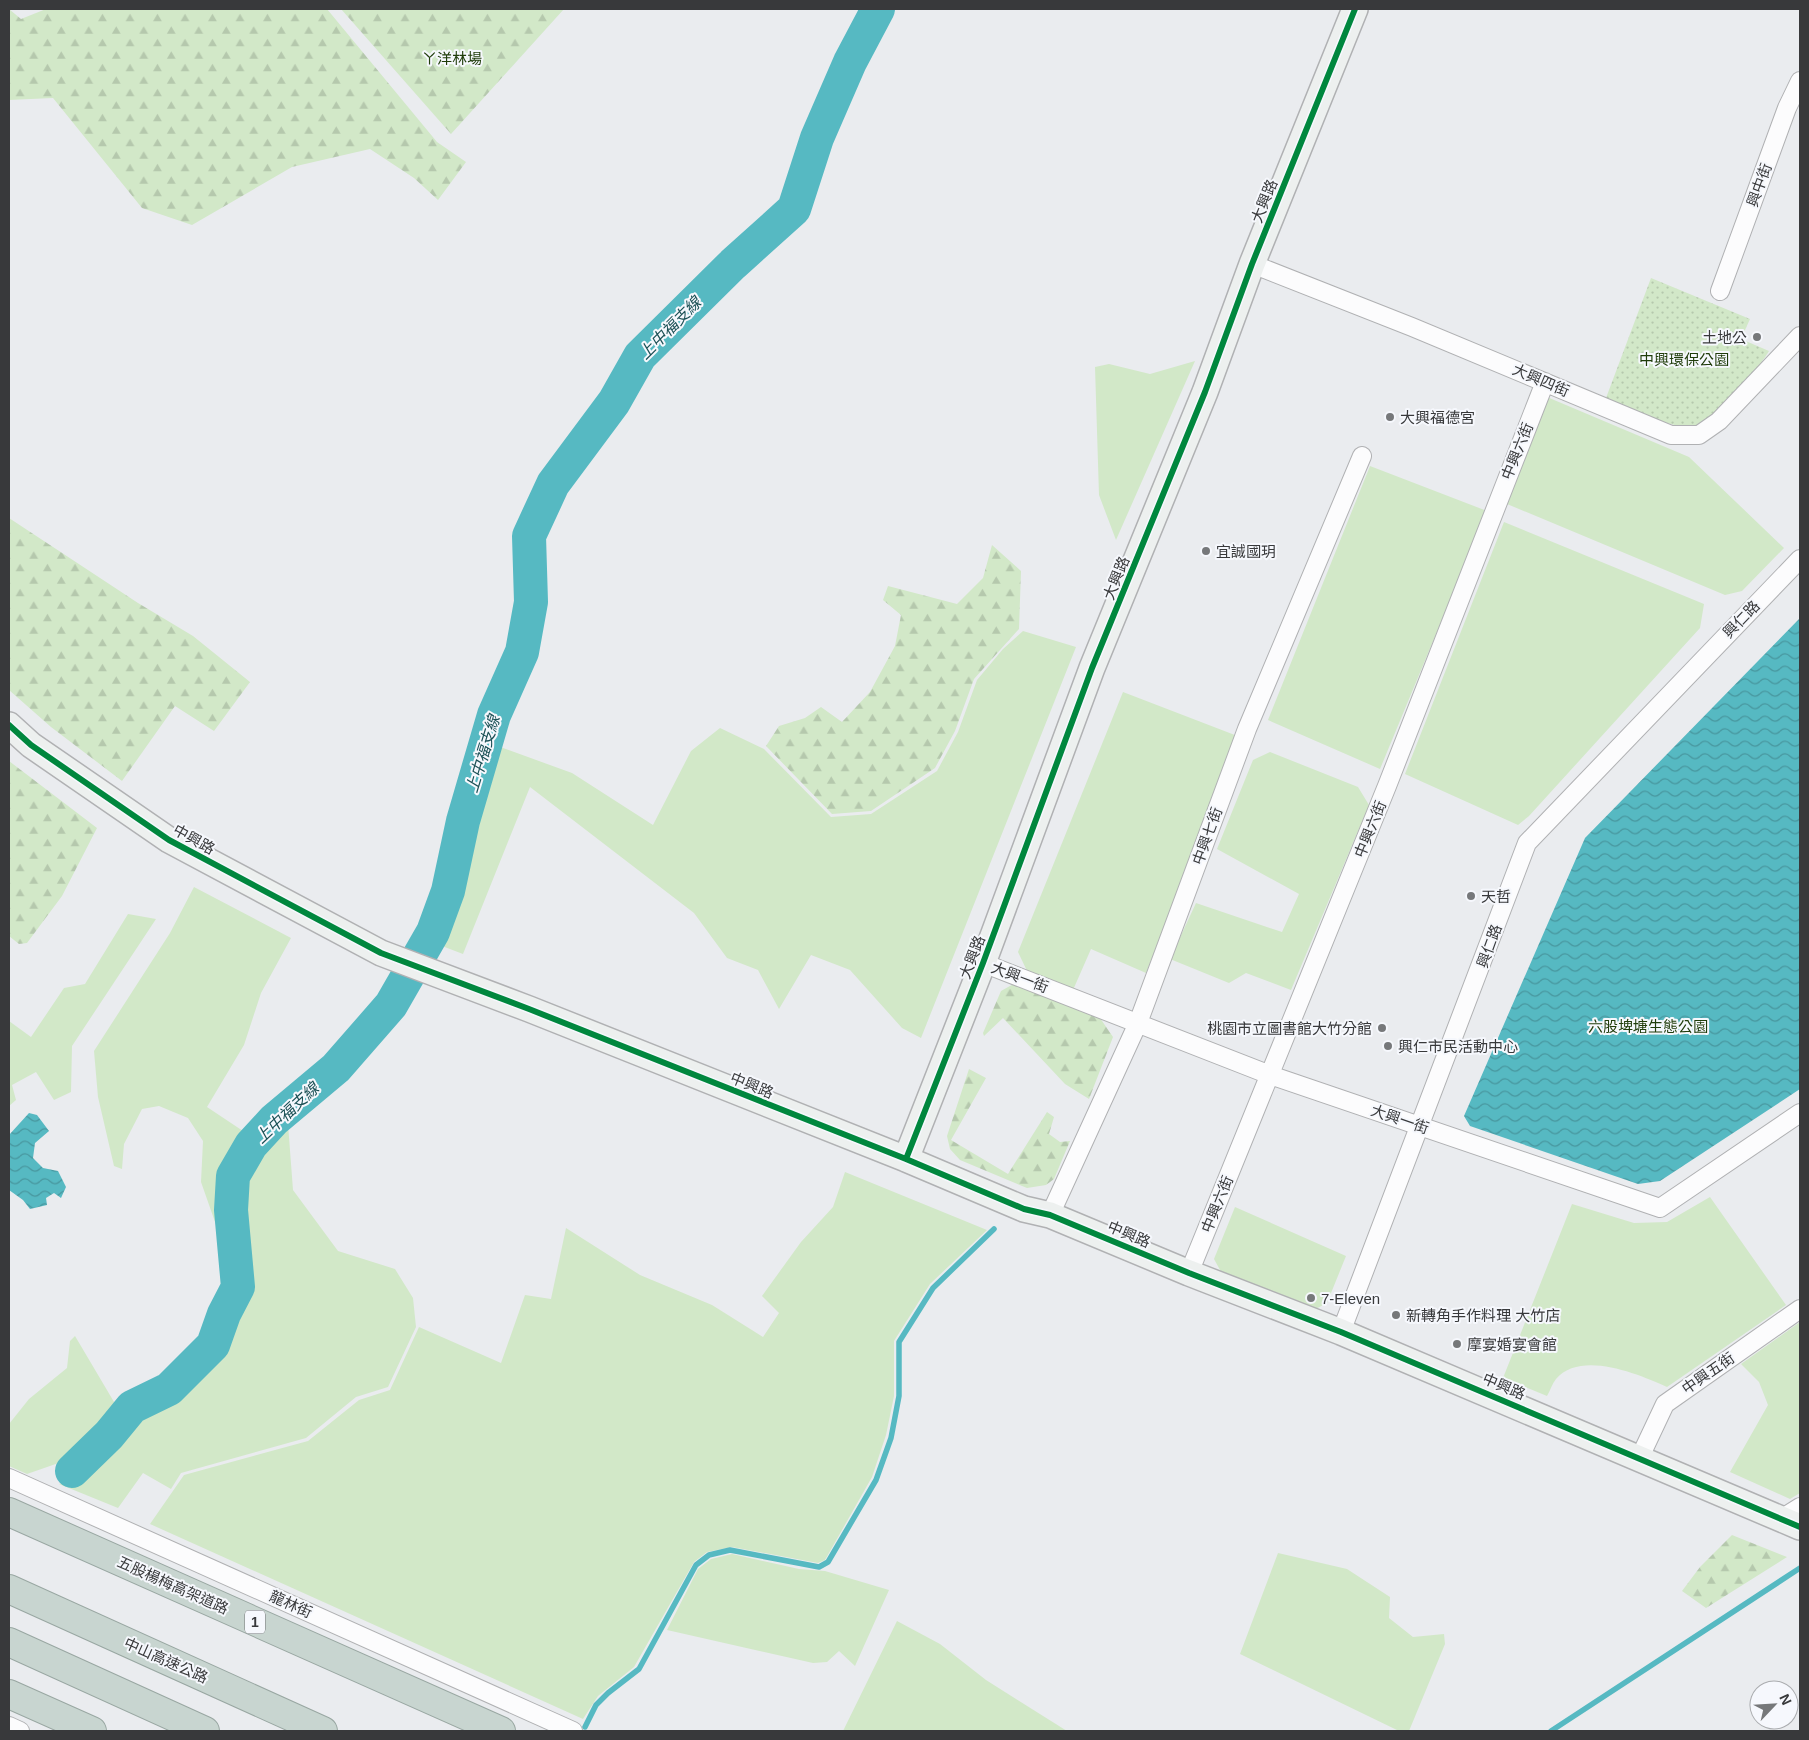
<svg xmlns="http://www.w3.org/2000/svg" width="1809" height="1740" viewBox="0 0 1809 1740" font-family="Arial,'Noto Sans TC',sans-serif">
<defs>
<pattern id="forest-firs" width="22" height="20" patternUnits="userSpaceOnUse" patternTransform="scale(1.25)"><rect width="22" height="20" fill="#d2e8c8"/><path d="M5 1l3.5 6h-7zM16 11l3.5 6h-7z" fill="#b5c8ad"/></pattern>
<pattern id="park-dots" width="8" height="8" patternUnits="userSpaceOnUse" patternTransform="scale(1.25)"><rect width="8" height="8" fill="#d2e8c8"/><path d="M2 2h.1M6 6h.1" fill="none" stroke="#b5c8ad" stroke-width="1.8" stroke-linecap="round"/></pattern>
<pattern id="water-waves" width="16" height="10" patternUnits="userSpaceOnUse" patternTransform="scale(1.25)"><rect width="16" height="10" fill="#56b9c2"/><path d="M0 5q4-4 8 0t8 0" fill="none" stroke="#48979f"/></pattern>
</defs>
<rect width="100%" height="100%" fill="#eaecef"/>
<!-- grass -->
<path fill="#d2e8c8" d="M1195 361 1116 540 1099 495 1095 367 1109 364 1150 374Z
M1547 397 1689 457 1784 548 1742 591 1725 595 1507 504Z
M1370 466 1487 511 1380 769 1268 720Z
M1504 522 1704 604 1700 628 1529 816 1518 825 1405 774Z
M1023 631 1076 647 921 1038 902 1028 850 970 811 955 779 1009 758 970 727 958 694 913 530 787 463 954 442 946 449 933 479 786 492 744 572 773 653 825 691 751 720 728 764 749 831 817 871 814 937 771 958 732 977 680 1003 649Z
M1123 692 1240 737 1146 973 1091 949 1073 990 1028 973 1018 952Z
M1270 752 1358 787 1369 805 1291 990 1246 973 1229 983 1170 959 1196 903 1282 932 1299 894 1217 849 1253 760Z
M194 887 291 938 261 993 244 1045 207 1107 249 1135 227 1171 222 1197 233 1286 228 1279 221 1239 201 1182 203 1141 188 1118 159 1106 142 1109 124 1144 122 1169 114 1166 98 1097 94 1051 170 933Z
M128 914 156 919 72 1046 71 1092 54 1100 36 1072 12 1085 16 1100 9 1106V1021L31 1037 64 988 85 984Z
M288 1124 293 1190 338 1251 395 1269 413 1298 416 1327 388 1387 356 1397 306 1438 181 1473 171 1489 143 1473 118 1508 59 1484 82 1477 121 1439 145 1412 176 1396 220 1349 249 1291 241 1211V1177L260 1149Z
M845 1172 987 1230 930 1284 894 1341V1396L886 1435 872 1477 825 1560 818 1563 732 1547 707 1552 694 1562 634 1667 598 1696 583 1719 150 1524 184 1475 308 1441 359 1400 390 1390 419 1327 501 1363 525 1295 551 1299 566 1228 640 1275 712 1305 763 1337 779 1313 762 1296 801 1242 833 1207Z
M1710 1197 1786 1305 1667 1387C1638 1374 1581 1350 1556 1379 1552 1384 1550 1391 1547 1396L1503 1378 1572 1204 1634 1223 1667 1222Z
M1235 1207 1346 1256 1327 1303 1310 1312 1225 1279 1214 1259Z
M1800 1322V1493L1790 1499 1730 1472 1768 1405 1759 1382 1741 1364Z
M75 1336 117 1407 98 1432 70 1459 27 1474 9 1466V1424L29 1399 67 1368 70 1341Z
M1278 1553 1347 1569 1390 1597 1389 1618 1413 1637 1444 1634 1445 1644 1409 1731H1399L1240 1654Z
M732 1554 799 1569 825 1571 889 1590 855 1666 839 1651 827 1662 813 1663 667 1630 698 1569 711 1559Z
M897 1621 940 1644 986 1680 1067 1731H843Z"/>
<!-- forest -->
<path fill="url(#forest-firs)" d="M9 9 21 19 46 9H327L437 142 466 162 438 200 414 178 370 149 292 167 192 225 142 208 53 98 9 100Z
M341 9H564L451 134Z
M9 518 138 603 193 636 250 682 214 731 175 706 122 781 51 727 9 690Z
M992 545 1021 571 1019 629 974 679 955 731 935 768 871 811 832 814 766 746 779 726 805 718 821 707 842 722 870 692 895 646 901 615 883 600 888 586 957 604 983 578Z
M9 761 97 828 62 896 27 943 19 944 9 936Z
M1017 982 1100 1018 1113 1037 1089 1099 1065 1084 1003 1018 984 1036 983 1033 1001 991Z
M969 1069 986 1078 951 1140 1008 1174 1047 1112 1054 1117 1049 1134 1060 1142 1070 1141 1054 1179 1046 1185 1027 1188 960 1160 950 1149 947 1136Z
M1732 1535 1787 1557 1706 1608 1682 1591 1700 1567Z"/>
<!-- park -->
<path fill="url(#park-dots)" d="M1651 278 1750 319 1741 339 1769 351C1757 371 1710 430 1686 427 1659 424 1631 408 1606 398Z"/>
<!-- water -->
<path fill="url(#water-waves)" d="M1800 618V1089L1660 1181 1638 1184 1470 1126 1464 1116 1585 838Z
M29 1113 37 1115 49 1131 35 1143 33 1158 43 1168 58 1171 66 1187 61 1198 54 1193 46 1198 47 1205 30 1209 23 1200 9 1190V1135Z"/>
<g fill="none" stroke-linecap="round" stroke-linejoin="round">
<!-- stream -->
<path stroke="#56b9c2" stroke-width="5.5" d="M585 1727 596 1705 608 1693 639 1669 696 1565 709 1555 730 1550 819 1567 828 1562 876 1480 891 1438 899 1396V1342L933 1288 994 1229
M1551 1731 1800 1568"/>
<!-- river -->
<path stroke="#56b9c2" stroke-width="34" d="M72 1471 109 1435 132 1407 169 1389 213 1345 224 1314 238 1287 231 1210 233 1176 251 1145 274 1120 336 1068 391 1005 433 932 448 891 463 821 494 715 522 652 531 602 529 536 553 484 614 402 640 356 733 264 794 209 817 138 850 62 878 9"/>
<defs>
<path id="street" d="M1252 264 1412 327 1671 435H1699L1719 421 1800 336
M1720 291 1787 108 1800 81
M983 963 1270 1075 1660 1208 1800 1113
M1050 1215 1138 1023 1247 729 1362 456
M1189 1273 1387 786 1545 382
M1341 1332 1527 843 1800 559
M1640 1457 1665 1404 1800 1309
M9 1478 573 1731
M1781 1519 1800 1507
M9 1726 20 1731"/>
<path id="secondary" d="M9 725 31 745 169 840 381 953 529 1009 906 1159 1024 1209 1050 1215 1189 1273 1341 1332 1800 1527
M906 1159 983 963 1092 668 1205 392 1252 264 1355 9"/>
<path id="highway" d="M9 1512 501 1731
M9 1589 323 1731
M9 1642 205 1731
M9 1694 92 1731"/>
</defs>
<!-- street casing -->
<use href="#street" stroke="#b0b1b3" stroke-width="20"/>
<!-- secondary casing -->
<use href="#secondary" stroke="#b0b1b3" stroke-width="28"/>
<!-- highway casing -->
<use href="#highway" stroke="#99a7a2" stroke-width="30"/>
<!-- street -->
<use href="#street" stroke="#fcfcfd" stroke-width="18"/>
<!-- secondary -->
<use href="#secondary" stroke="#edf0ef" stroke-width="25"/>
<!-- highway -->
<use href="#highway" stroke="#c8d5d0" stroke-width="28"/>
<defs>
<path id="cycleway" d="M9 725 31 745 169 840 381 953 529 1009 906 1159 1024 1209 1050 1215 1189 1273 1341 1332 1800 1527
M906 1159 983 963 1092 668 1205 392 1252 264 1355 9"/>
</defs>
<!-- cycleway casing -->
<use href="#cycleway" stroke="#f6f8fd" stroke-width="9"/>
<!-- cycleway -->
<use href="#cycleway" stroke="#00873e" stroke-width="6"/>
</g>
<!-- markers -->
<g fill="#76787a" stroke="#f6f8fd" stroke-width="2">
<circle cx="1757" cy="337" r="5"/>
<circle cx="1390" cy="417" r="5"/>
<circle cx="1206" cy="551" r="5"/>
<circle cx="1471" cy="896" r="5"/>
<circle cx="1382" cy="1028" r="5"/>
<circle cx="1388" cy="1046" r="5"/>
<circle cx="1311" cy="1298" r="5"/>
<circle cx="1396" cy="1315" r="5"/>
<circle cx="1457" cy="1344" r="5"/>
</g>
<g text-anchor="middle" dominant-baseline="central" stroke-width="4" stroke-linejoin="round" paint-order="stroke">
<!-- shield labels -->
<rect fill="#f6f8fd" stroke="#717275" stroke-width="1" x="245" y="1610.5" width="20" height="23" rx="4"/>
<g font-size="14" font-weight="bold" fill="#38393b">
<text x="255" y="1622">1</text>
</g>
<!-- park labels -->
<g font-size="15" fill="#203d0b" stroke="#f6f8fd">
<text x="452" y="58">ㄚ洋林場</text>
<text x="1684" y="359">中興環保公園</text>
<text x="1648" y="1026">六股埤塘生態公園</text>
</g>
<!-- street labels -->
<g font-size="15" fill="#38393b" stroke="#f6f8fd">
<text transform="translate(1759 185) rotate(-70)">興中街</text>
<text transform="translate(1264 201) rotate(-68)">大興路</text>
<text transform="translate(1541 380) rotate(23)">大興四街</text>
<text transform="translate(1517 451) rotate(-68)">中興六街</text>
<text transform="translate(1116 578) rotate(-68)">大興路</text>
<text transform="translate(1741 619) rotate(-46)">興仁路</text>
<text transform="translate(1370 829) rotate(-68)">中興六街</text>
<text transform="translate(1207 836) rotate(-70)">中興七街</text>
<text transform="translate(194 839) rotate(29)">中興路</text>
<text transform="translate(1489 946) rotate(-70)">興仁路</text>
<text transform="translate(972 957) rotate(-69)">大興路</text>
<text transform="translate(1020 977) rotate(21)">大興一街</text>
<text transform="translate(752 1085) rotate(22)">中興路</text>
<text transform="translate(1400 1119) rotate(19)">大興一街</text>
<text transform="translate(1217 1204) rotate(-68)">中興六街</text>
<text transform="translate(1129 1234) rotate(23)">中興路</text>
<text transform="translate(1708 1373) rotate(-35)">中興五街</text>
<text transform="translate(1504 1386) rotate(23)">中興路</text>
<text transform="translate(173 1585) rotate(24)">五股楊梅高架道路</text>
<text transform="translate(291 1604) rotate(24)">龍林街</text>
<text transform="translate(166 1660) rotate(24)">中山高速公路</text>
</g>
<!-- poi labels -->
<g font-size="15" fill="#38393b" stroke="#f6f8fd" text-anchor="start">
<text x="1747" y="337" text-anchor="end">土地公</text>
<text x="1400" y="417">大興福德宮</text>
<text x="1216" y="551">宜誠國玥</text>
<text x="1481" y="896">天哲</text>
<text x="1372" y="1028" text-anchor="end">桃園市立圖書館大竹分館</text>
<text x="1398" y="1046">興仁市民活動中心</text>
<text x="1321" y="1298">7-Eleven</text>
<text x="1406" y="1315">新轉角手作料理 大竹店</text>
<text x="1467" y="1344">摩宴婚宴會館</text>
</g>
<!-- water labels -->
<g font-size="16" font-style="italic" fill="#1b5055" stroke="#f6f8fd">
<text transform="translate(670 328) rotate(-45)">上中福支線</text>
<text transform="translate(483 754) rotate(-73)">上中福支線</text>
<text transform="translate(287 1113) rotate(-43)">上中福支線</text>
</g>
</g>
<!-- border -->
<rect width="1809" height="1740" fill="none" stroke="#38393b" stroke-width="20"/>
<!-- north arrow -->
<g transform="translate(1774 1705) rotate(65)"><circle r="24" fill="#f6f8fd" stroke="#aaacaf"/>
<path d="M0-4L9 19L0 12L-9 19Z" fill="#76787a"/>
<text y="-8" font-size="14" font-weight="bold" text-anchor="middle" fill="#38393b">N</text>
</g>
</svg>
